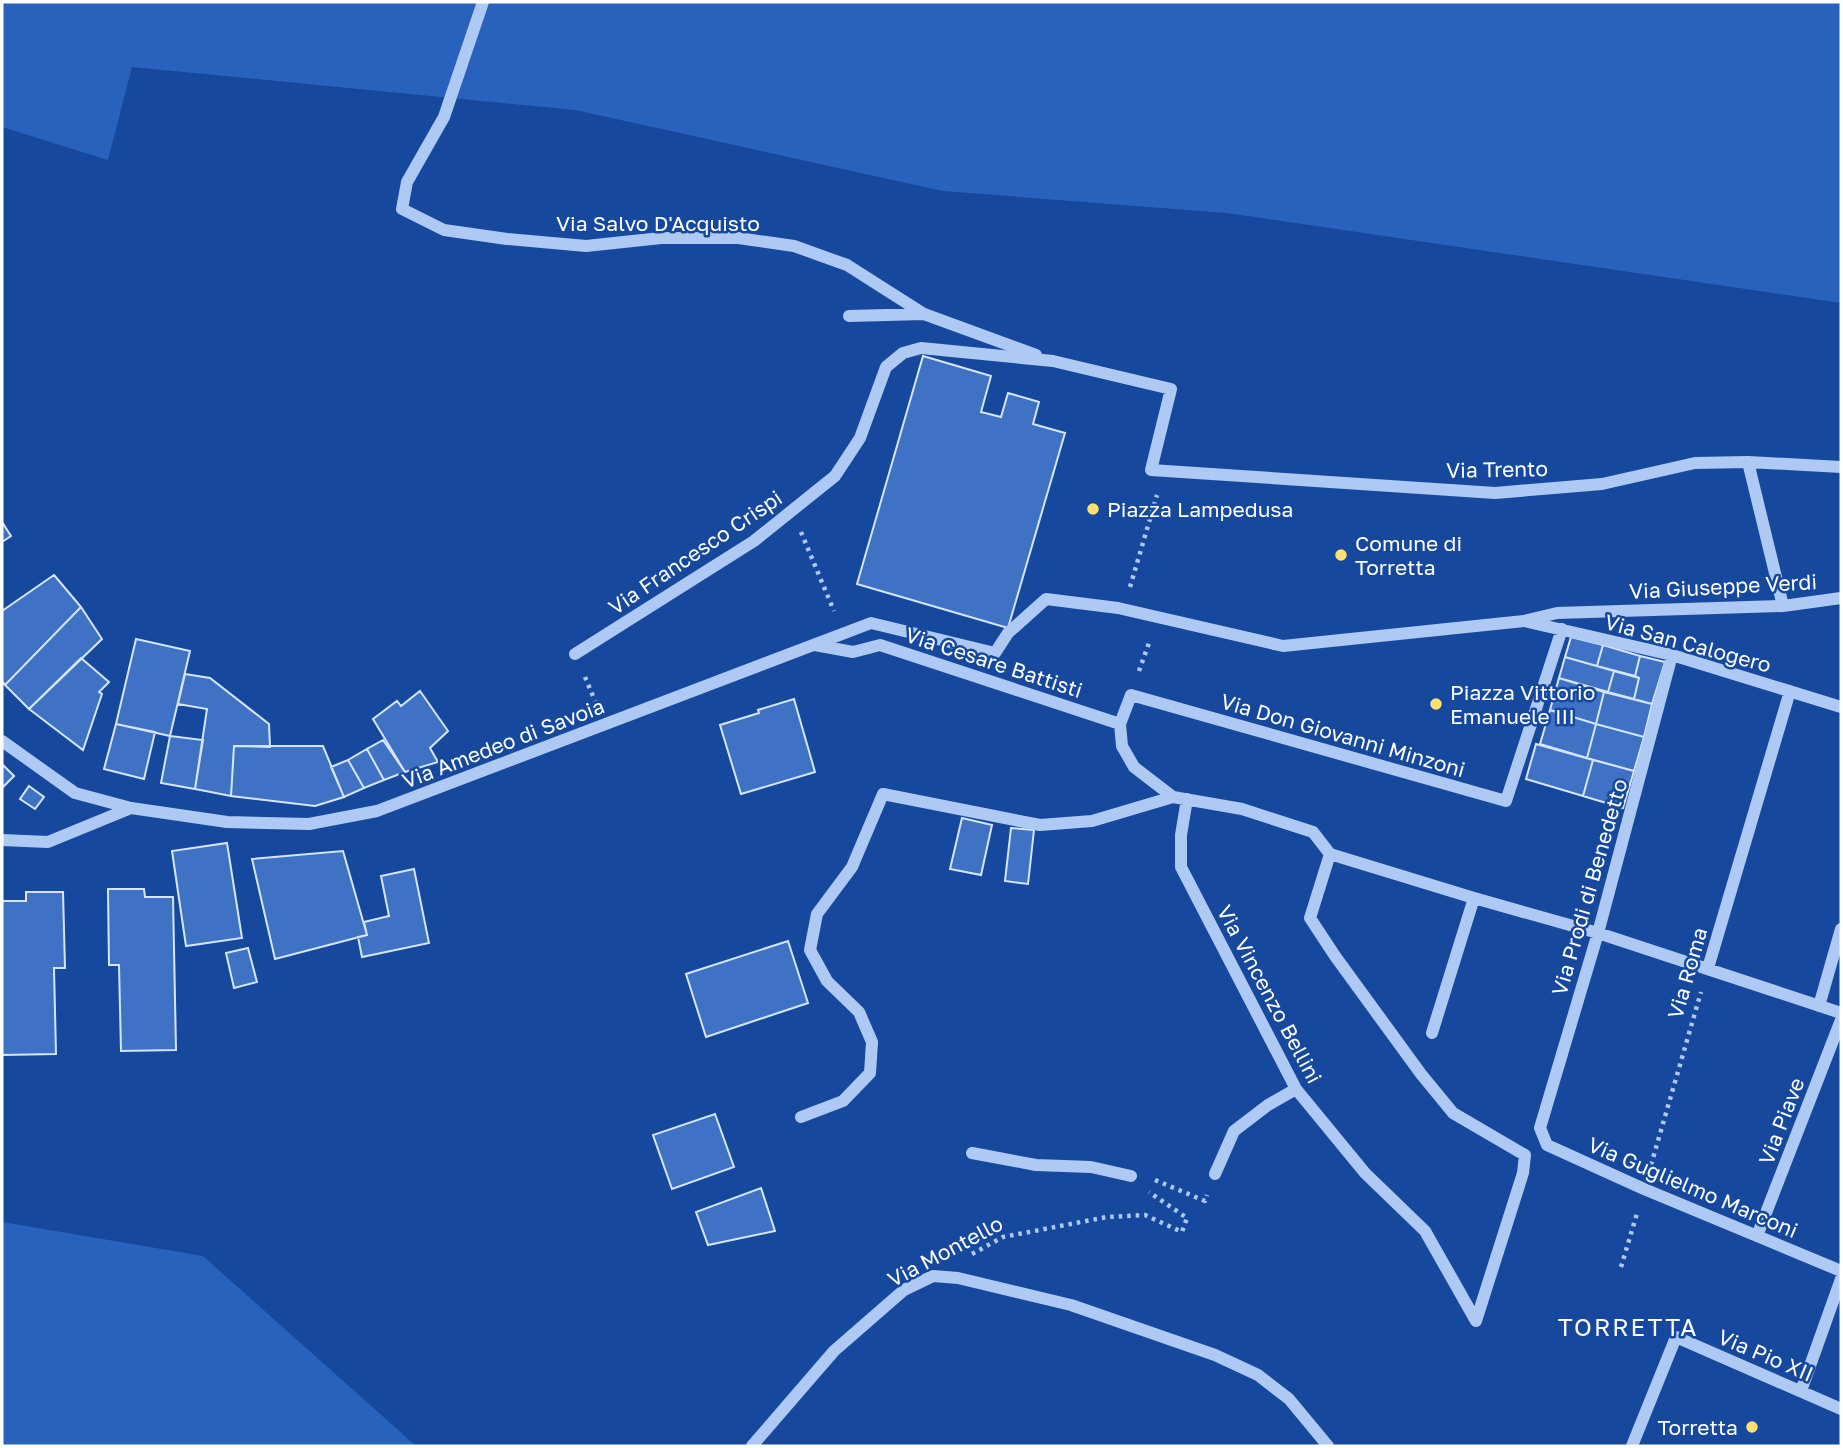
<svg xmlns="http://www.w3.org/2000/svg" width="1843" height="1448" viewBox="0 0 1843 1448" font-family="'Golos Text',sans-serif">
<rect width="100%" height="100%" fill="#16499e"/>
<!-- green -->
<path fill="#2962bc" d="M2 2H1841V303L1227 213 943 191 575 110 132 67 108 160 2 127Z
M2 1222 203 1256 416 1446H2Z"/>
<!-- building -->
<path fill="#3f72c4" stroke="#d6e5fd" stroke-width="2" d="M923 356 991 376 981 412 1001 417 1008 393 1039 402 1033 424 1065 433 1008 628 857 584Z
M2 522 11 536 2 542Z
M54 575 81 607 5 685 2 681V611Z
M81 607 102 639 29 709 5 685Z
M1571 637 1603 645 1597 666 1565 657Z
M136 639 190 651 170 736 116 724Z
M1603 645 1640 656 1635 676 1597 666Z
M1640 656 1665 662 1652 704 1634 699 1639 678 1635 676Z
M1565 657 1614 671 1608 692 1559 678Z
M81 658 109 682 99 692 102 694 83 750 29 709Z
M1614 671 1639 678 1634 699 1608 692Z
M185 674 210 678 269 724 270 747 234 746 231 796 195 789 207 709 178 704Z
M1559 678 1604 692 1596 724 1550 710Z
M420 691 448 731 430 748 438 762 405 772 373 719 397 701 401 706Z
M1604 692 1652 704 1644 737 1596 724Z
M794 699 815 772 741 794 720 725 759 713 758 710Z
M1550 710 1596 724 1587 758 1540 744Z
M116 724 155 732 144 779 104 769Z
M1596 724 1644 737 1634 771 1587 758Z
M170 736 203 740 195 789 161 783Z
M383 740 405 772 384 780 367 749Z
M1536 744 1593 760 1583 796 1526 779Z
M234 746H323L344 797 315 806 231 796Z
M367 749 384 780 364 788 348 760Z
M348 760 364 788 344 797 331 767Z
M1593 760 1634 771 1623 808 1583 796Z
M2 764 14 776 2 788Z
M29 786 44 797 35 809 20 799Z
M962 818 992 825 981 875 950 869Z
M1011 828 1034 830 1028 884 1005 881Z
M227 843 242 938 186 946 172 851Z
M343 851 367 935 275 959 252 859Z
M414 869 429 943 362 957 358 937 367 935 364 922 389 916 381 876Z
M108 889H144L145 897H173L176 1050 121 1051 119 965H109Z
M26 892H63L65 968H54L56 1054 2 1055V901H26Z
M788 941 808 1003 706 1037 686 974Z
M248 948 257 982 234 988 226 953Z
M715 1114 734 1167 672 1189 653 1135Z
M761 1188 775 1231 708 1245 696 1212Z"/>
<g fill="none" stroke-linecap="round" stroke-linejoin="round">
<!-- path -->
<path stroke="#aec9f3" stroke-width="4.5" stroke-dasharray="3.5 5" stroke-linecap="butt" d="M801 532 834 611
M1130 587 1157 495
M1139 671 1150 640
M585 677 595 701
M1651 1165 1701 992
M1155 1180 1205 1201 1207 1195
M972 1254 1003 1237 1107 1217 1145 1215 1182 1232 1187 1218 1149 1192
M1621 1267 1638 1210"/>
<!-- minor -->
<path stroke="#aec9f3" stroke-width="12" d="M483 2 444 117 407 182 402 209 444 230 507 239 586 246 661 238H738L794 246 847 265 924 314 1036 355
M849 316 924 314
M1748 462 1783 606
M1528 622 1672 655 1841 707
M1562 629 1506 801 1131 695 1120 724 1122 746 1134 767 1173 797 1242 809 1313 832 1330 854 1474 898 1598 933 1841 1013
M815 645 853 652 880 645 1120 724
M575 654 754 541 835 476 860 438 886 367 903 353 921 348 1053 361 1171 389 1151 470 1495 493 1602 484 1695 463 1748 462 1841 467
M1672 655 1598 933 1540 1128 1547 1145 1644 1189 1841 1271
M2 741 75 793 131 808 227 822 309 824 377 811 871 623 995 653 1008 633 1046 599 1118 608 1283 646 1524 621 1557 613 1783 606 1841 598
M1187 799 1181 835V867L1296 1089 1365 1173 1425 1231 1476 1321
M2 840 48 842 131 808
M1330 854 1310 918 1335 956 1421 1074 1453 1113 1525 1155 1523 1173 1476 1321
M1708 968 1790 691
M1819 1006 1841 929
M1432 1033 1474 898
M801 1117 843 1101 870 1073 872 1042 859 1012 827 981 810 950 817 914 852 867 883 794 1040 825 1092 821 1173 797
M972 1153 1036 1165 1091 1167 1131 1176
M1215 1174 1234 1131 1268 1105 1296 1089
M1757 1236 1841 1020
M1801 1391 1841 1279
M752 1446 834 1351 904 1290 933 1276 958 1278 1071 1305 1215 1355 1258 1375 1289 1399 1328 1446
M1632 1446 1676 1337 1841 1409"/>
</g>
<!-- markers -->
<g fill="#ffdf70" stroke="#16499e" stroke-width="2.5">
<circle cx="1093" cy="509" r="7"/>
<circle cx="1341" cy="555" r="7"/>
<circle cx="1436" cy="704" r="7"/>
<circle cx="1752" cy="1427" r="7"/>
</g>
<g text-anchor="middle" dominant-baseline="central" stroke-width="5" stroke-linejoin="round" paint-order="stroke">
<!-- street labels -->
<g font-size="21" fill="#fff" stroke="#16499e">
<text x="658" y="223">Via Salvo D'Acquisto</text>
<text transform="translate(1497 469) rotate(-1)">Via Trento</text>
<text transform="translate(695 552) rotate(-34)">Via Francesco Crispi</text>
<text transform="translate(1723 586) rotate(-3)">Via Giuseppe Verdi</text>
<text transform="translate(1688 643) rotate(15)">Via San Calogero</text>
<text transform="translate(994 662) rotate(18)">Via Cesare Battisti</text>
<text transform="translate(1343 735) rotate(16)">Via Don Giovanni Minzoni</text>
<text transform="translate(503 743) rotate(-21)">Via Amedeo di Savoia</text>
<text transform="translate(1589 887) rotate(-74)">Via Prodi di Benedetto</text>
<text transform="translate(1687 973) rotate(-74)">Via Roma</text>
<text transform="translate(1270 994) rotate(62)">Via Vincenzo Bellini</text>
<text transform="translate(1781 1121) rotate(-69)">Via Piave</text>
<text transform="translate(1693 1187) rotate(23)">Via Guglielmo Marconi</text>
<text transform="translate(945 1251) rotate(-28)">Via Montello</text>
<text transform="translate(1766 1355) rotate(23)">Via Pio XII</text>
</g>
<!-- poi labels -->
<g font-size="21" fill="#fff" stroke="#16499e" text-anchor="start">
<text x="1107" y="509">Piazza Lampedusa</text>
<text x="1355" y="543">Comune di<tspan x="1355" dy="24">Torretta</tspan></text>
<text x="1450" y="692">Piazza Vittorio<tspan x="1450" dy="24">Emanuele III</tspan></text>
<text x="1738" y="1427" text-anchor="end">Torretta</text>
</g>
<!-- quarter labels -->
<g font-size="24" letter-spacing="2" fill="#fff" stroke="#16499e">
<text x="1628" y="1326">TORRETTA</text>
</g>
</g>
<!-- border -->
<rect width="1843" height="1448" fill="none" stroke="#ffffff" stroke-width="7"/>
</svg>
